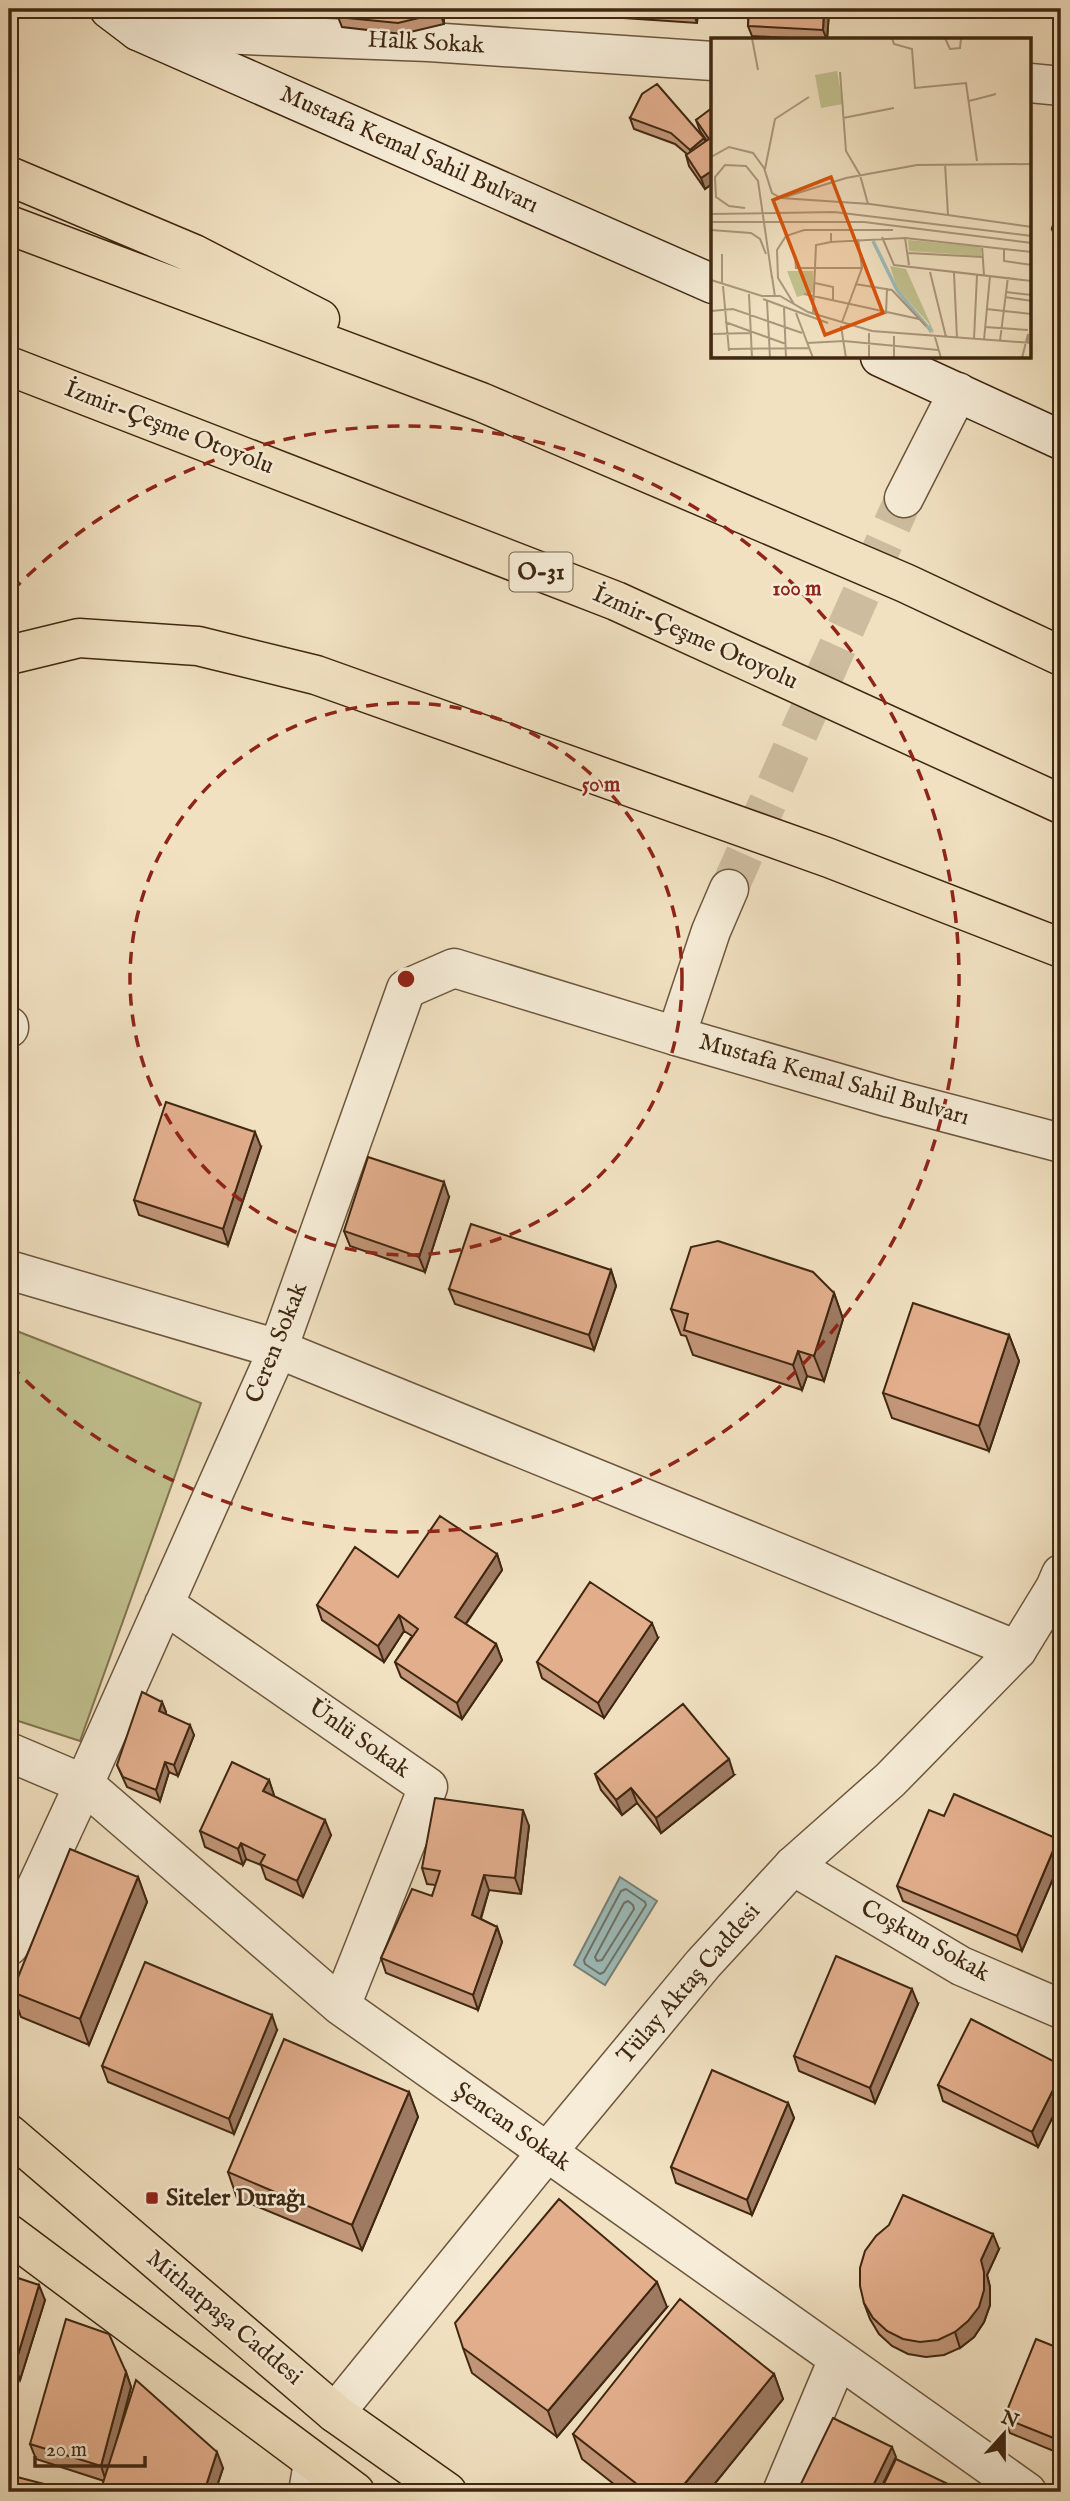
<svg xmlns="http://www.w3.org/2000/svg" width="1070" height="2501" viewBox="0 0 1070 2501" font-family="'IM FELL English',serif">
<rect width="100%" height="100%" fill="#f1e1c1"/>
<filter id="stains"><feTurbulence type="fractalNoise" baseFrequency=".00286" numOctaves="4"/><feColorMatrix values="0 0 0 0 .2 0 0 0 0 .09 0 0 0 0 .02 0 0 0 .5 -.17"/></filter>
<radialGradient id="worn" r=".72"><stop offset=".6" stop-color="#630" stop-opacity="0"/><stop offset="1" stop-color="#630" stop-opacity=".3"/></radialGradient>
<!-- green -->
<path fill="#c1c18e" stroke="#807450" stroke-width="2" d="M9 1328 201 1403 80 1741 9 1718Z"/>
<!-- water -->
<path fill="#9cbcba" stroke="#778076" stroke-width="2" d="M620 1877 657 1901 605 1985 574 1965Z"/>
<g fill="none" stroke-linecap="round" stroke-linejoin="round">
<!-- shore -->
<path stroke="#6e7266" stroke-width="2" d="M626 1889 645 1902 646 1905 604 1972 600 1974 585 1964 584 1960 621 1891Z
M628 1901 633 1905 634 1909 602 1960 597 1961 595 1957 624 1903Z"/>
<!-- tertiary-tunnel -->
<path stroke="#cdbc9e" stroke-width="38" stroke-dasharray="38 19" stroke-linecap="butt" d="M729 889 904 498"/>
<defs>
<path id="minor" d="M138 31 429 42 713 61
M1030 83 1061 86
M9 1028V1026
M9 1270 278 1349 1017 1650
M164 1604 428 1787 341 2006
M9 1752 84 1784 341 2006 1027 2492
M793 1866 961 1966 1061 2009
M9 1946 84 1784 278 1349 406 989 454 968 676 1036
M308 2492 313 2463
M782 2492 838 2359"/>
<path id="tertiary" d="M904 498 958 392
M729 889 711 931 676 1036 890 1098 1061 1143
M335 2413 547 2152 703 1964 793 1866 890 1780 1017 1650 1055 1588 1061 1574"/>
<path id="secondary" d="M109 9 138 31 713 284
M880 357 1061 440"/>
<path id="primary" d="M9 2134 335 2413 447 2492
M9 2234 355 2492"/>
<path id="motorway" d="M9 176 194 254 320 319
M9 225 481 402 905 583 1061 656
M9 366 616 601 1061 804
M9 655 79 638 198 646 316 675 829 858 1061 948"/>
</defs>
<!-- minor casing -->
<use href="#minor" stroke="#6c563d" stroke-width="41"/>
<!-- tertiary casing -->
<use href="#tertiary" stroke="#6c563d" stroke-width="41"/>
<!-- secondary casing -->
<use href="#secondary" stroke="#3f2711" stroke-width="41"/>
<!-- primary casing -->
<use href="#primary" stroke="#3f2711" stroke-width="41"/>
<!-- motorway casing -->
<use href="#motorway" stroke="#3f2711" stroke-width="41"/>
<!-- minor -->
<use href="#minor" stroke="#f6ecd7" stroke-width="38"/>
<!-- tertiary -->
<use href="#tertiary" stroke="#f6ecd7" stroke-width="38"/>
<!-- secondary -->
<use href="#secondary" stroke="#f6ecd7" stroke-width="38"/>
<!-- primary -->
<use href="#primary" stroke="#f1e1c1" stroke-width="38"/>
<!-- motorway -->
<use href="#motorway" stroke="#f1e1c1" stroke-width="38"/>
</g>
<!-- wall -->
<path fill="#c29678" stroke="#3f2711" stroke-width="2" d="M443 9 444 24 402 34 342 27 338 17Z
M577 9H698L697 23 579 15Z
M749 9H828L829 12 827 40 752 36 748 26Z
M713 109V183L705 189 689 166 686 155 687 154 675 144 634 129 630 118 706 141H707L700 131 696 120Z
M1061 197V245L1057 244 1052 229Z
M261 1147 228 1245 139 1215 134 1200Z
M449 1197 425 1272 350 1246 344 1231Z
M611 1270 616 1286 594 1350 455 1304 449 1289Z
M834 1293 843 1319 824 1381 807 1376 802 1390 693 1355 686 1336 681 1335 671 1309Z
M1009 1335 1019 1361 989 1451 892 1418 883 1393Z
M497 1554 502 1570 466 1624 496 1644 502 1660 462 1719 401 1677 395 1662 412 1636 404 1631 384 1662 322 1620 317 1605 398 1577Z
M658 1638 604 1718 542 1678 537 1662Z
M162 1702 166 1712V1714L194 1735 178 1776 169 1772 160 1801 127 1787 117 1765Z
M595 1774 734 1775 661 1833 637 1803 622 1815 601 1790Z
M269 1780 274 1796 331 1835 303 1897 266 1879 261 1865 246 1859 243 1865 205 1847 200 1831Z
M944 1816 1058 1839 1061 1848V1860L1022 1951 903 1901 897 1886Z
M529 1826 521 1894 489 1890 481 1919 497 1927 502 1942 478 2010 386 1973 381 1958 432 1896 436 1885 427 1884 422 1868Z
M138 1877 147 1902 89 2045 21 2017 12 1992Z
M918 2004 875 2103 799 2071 794 2056Z
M277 2030 234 2134 108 2082 102 2066Z
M1061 2065V2100L1038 2147 943 2101 938 2085Z
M409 2092 418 2117 362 2250 237 2198 228 2172Z
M788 2103 794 2118 752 2215 676 2183 671 2167Z
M999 2249 987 2275 990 2287V2305L984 2322 974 2337 960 2348 944 2355 926 2357 908 2354 892 2346 879 2334 870 2319 864 2303Z
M9 2275 45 2300 20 2380 9 2376Z
M667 2307 557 2437 472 2373 463 2348Z
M1061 2349V2454L1010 2433 1004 2418Z
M126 2372 131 2387 118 2436 223 2468 215 2492H103L101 2489 104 2481 36 2459 30 2444Z
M774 2374 783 2399 708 2492H624L582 2459 573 2434Z"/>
<!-- shaded-wall -->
<path fill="#9e7a62" stroke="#3f2711" stroke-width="2" d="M440 9H443L444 24 440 13Z
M694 9H698L697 23 693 12Z
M824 9H828L829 12 827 40 823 30Z
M704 138 708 148 694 161 690 150Z
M713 170V183L705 189 701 178Z
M255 1132 261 1147 228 1245 223 1229Z
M444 1182 449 1197 425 1272 419 1257Z
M611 1270 616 1286 594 1350 589 1335Z
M834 1293 843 1319 824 1381 814 1356Z
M1009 1335 1019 1361 989 1451 979 1426Z
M798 1351 807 1376 802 1390 793 1365Z
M497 1554 502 1570 460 1632 455 1617Z
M399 1615 404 1631 384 1662 378 1646Z
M652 1623 658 1638 604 1718 598 1703Z
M496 1644 502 1660 462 1719 457 1703Z
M162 1702 166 1712 163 1722 159 1711Z
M190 1725 194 1735 178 1776 174 1765Z
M729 1759 734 1775 661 1833 656 1818Z
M165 1762 169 1772 160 1801 156 1790Z
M269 1780 274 1795 269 1807 263 1791Z
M631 1788 637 1803 622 1815 616 1800Z
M523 1810 529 1826 521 1894 515 1878Z
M325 1820 331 1835 303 1897 297 1881Z
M1058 1839 1061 1848V1860L1022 1951 1017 1936Z
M241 1843 246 1859 243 1865 238 1849Z
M484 1875 489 1890 477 1930 472 1915Z
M138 1877 147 1902 89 2045 80 2019Z
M497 1927 502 1942 478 2010 473 1995Z
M912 1989 918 2004 875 2103 870 2088Z
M272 2015 277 2030 234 2134 229 2119Z
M1061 2074V2100L1038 2147 1032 2132Z
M409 2092 418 2117 362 2250 352 2225Z
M788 2103 794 2118 752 2215 747 2200Z
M993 2234 999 2249 987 2275 990 2287V2305L984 2322 974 2337 960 2348 955 2332 981 2260Z
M657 2282 667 2307 557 2437 548 2411Z
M39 2285 45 2300 20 2380 15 2365Z
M126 2372 131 2387 106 2481 101 2466Z
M774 2374 783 2399 708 2492H678Z
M892 2447 896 2457 879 2492H870Z
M217 2452 223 2468 215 2492H204Z
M950 2485 953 2492H947Z"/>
<!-- building -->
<path fill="#e2ae8c" stroke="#3f2711" stroke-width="2" d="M338 9H440V13L398 23 338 17Z
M638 9H694L693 12Z
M749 9H824L823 30 748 26Z
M657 84 704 138 690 150 671 133 630 118 642 94Z
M712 108 713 170 701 178 686 155 709 139 696 120Z
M1061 197V232L1052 229Z
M166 1102 255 1132 223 1229 134 1200Z
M368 1157 444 1182 419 1257 344 1231Z
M471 1224 611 1270 589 1335 449 1289Z
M718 1241 813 1272 834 1293 814 1356 798 1351 793 1365 684 1330 688 1314 671 1309 691 1247Z
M913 1303 1009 1335 979 1426 883 1393Z
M440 1516 497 1554 455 1617 496 1644 457 1703 395 1662 418 1629 399 1615 378 1646 317 1605 355 1547 398 1577Z
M590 1582 652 1623 598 1703 537 1662Z
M142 1692 162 1702 159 1711 190 1725 174 1765 165 1762 156 1790 123 1777 117 1765Z
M683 1704 729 1759 656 1818 631 1788 616 1800 595 1774Z
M232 1762 269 1780 263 1791 325 1820 297 1881 260 1864 265 1855 241 1843 238 1849 200 1831Z
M954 1794 1058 1839 1017 1936 897 1886 929 1810 944 1816Z
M435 1798 523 1810 515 1878 484 1875 472 1915 497 1927 473 1995 381 1958 412 1889 432 1896 440 1871 422 1868Z
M70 1849 138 1877 80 2019 12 1992Z
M836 1956 912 1989 870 2088 794 2056Z
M145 1962 272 2015 229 2119 102 2066Z
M971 2019 1061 2065V2074L1032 2132 938 2085Z
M284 2039 409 2092 352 2225 228 2172Z
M712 2070 788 2103 747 2200 671 2167Z
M903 2195 993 2234 981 2260 984 2272V2290L979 2307 968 2321 955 2332 938 2340 920 2342 903 2339 887 2331 873 2318 864 2303 860 2286V2268L865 2251 876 2236 889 2225Z
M559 2199 657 2282 548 2411 463 2348 455 2323Z
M9 2275 39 2285 15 2365 9 2363Z
M680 2299 774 2374 678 2492H647L573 2434Z
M66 2319 109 2334 126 2372 101 2466 30 2444Z
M1036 2339 1061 2349V2441L1004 2418Z
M136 2380 217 2452 204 2492H115L101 2489Z
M833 2418 892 2447 870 2492H803L798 2490Z
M896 2459 950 2485 947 2492H880Z
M17 2477 75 2492H13Z"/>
<!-- distance rings -->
<g fill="none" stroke="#8f2418" stroke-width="3.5" stroke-dasharray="12 9">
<circle cx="406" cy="979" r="276"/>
<path d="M12 591A553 553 0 1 1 12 1367"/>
</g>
<!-- markers -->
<rect fill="#8f2418" stroke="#f6ecd7" stroke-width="2.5" x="145" y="2191" width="14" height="14" rx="3.5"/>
<g text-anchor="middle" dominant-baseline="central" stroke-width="5" stroke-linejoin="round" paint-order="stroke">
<!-- shield labels -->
<rect fill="#f6ecd7" stroke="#76624c" stroke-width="2" x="509.5" y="552.5" width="63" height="39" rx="5"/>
<g font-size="23" font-weight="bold" fill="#3f2711">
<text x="541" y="572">O-31</text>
</g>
<!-- street labels -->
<g font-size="24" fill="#3f2711" stroke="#f6ecd7">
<text transform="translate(426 43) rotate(3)">Halk Sokak</text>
<text transform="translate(409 150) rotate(24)">Mustafa Kemal Sahil Bulvarı</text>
<text transform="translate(169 428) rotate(21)">İzmir-Çeşme Otoyolu</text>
<text transform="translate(695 638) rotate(24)">İzmir-Çeşme Otoyolu</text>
<text transform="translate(834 1080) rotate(16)">Mustafa Kemal Sahil Bulvarı</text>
<text transform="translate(277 1343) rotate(-68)">Ceren Sokak</text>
<text transform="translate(359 1739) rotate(35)">Ünlü Sokak</text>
<text transform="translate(925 1941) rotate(29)">Coşkun Sokak</text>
<text transform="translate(689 1984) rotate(-49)">Tülay Aktaş Caddesi</text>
<text transform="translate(512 2127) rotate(35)">Şencan Sokak</text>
<text transform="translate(224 2318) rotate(40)">Mithatpaşa Caddesi</text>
</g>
<!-- poi labels -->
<g font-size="24" font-weight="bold" fill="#3f2711" stroke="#f6ecd7" text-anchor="start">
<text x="166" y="2198">Siteler Durağı</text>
</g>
</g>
<!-- overview -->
<g transform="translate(711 38)">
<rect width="320" height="320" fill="#f1e1c1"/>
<path d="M126 33 132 66 110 70 104 37ZM197 202 270 209V218L198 213ZM179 228 195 231 223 294 218 295V286L186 250ZM76 233H102L103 254 86 259Z" fill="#c1c18e"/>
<path fill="none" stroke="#9cbcba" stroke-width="3.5" d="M162 203 186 252 220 293"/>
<path fill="none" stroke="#aa977b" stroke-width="2" d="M41 0 47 32M181 0 183 6 201 11 204 50 255 45 266 123M234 0 239 11 249 10 250 0M129 34 135 113 149 137 157 166M258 63 285 56M132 80 183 70M0 119 18 109 42 115 53 130 61 155 70 160 159 166 321 189M234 126 237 177M54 131 64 81 98 59M74 159 135 140 206 127 321 126M34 170 18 168 5 159 4 139 14 127 35 128 47 143 61 240M0 176 123 174 321 198M0 184H153L321 205M0 192 40 195 49 201 55 216M120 195V204L194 200 321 214M171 199 183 227 321 243M194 200 198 227M271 208 273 237M293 211V223L321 227M197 215 272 219M11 216V245M84 217 85 230H151M219 234 235 299M243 235 246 300M61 238 64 259M0 242 51 258H69L97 274 161 293 321 305M104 245 122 249V263M144 246 181 252 215 288M12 248 18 313M295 254 321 257M38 256 41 320M93 256 208 281M294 259 321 263M52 261 117 285M56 263 59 320M83 266 67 240 66 212 75 198 93 192H182M73 269 75 320M275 271 320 276M0 273 22 271 91 295M85 275 102 320M102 275 105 207 120 204M175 276 176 250M14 284 75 306M131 284 151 230 147 201M130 288 135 320M274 289 317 292M158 295V320M0 296 40 295M1 296V319M183 298V320M224 299 230 320M263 301 266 237M273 302 279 238M289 303 297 239M96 305 133 303 227 312M18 311 98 310M0 319 132 320M241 320H275M311 320 317 296V305"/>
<path fill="#d7540c" fill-opacity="0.15" stroke="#d7540c" stroke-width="3.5" d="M120 139 172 275 114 297 62 162Z"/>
<rect width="320" height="320" fill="none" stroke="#3f2711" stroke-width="3.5"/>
</g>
<circle cx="406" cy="979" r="10" fill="#8f2418" stroke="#f6ecd7" stroke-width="3.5"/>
<g font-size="21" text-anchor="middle" font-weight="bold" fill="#8f2418" stroke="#f6ecd7" stroke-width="5" stroke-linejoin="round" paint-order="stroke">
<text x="797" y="595">100 m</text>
<text x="601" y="791">50 m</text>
</g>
<!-- margin -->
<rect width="1070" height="2501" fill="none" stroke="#f1e1c1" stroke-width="35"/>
<rect x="10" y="10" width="1049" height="2480" fill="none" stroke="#3f2711" stroke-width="3.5"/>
<rect x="18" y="18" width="1035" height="2466" fill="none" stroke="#3f2711" stroke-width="2"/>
<!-- north arrow -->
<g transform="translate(1004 2434) rotate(21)" stroke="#f6ecd7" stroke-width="5" paint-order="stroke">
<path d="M0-5L12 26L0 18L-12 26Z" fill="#3f2711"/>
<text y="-10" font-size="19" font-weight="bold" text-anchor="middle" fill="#3f2711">N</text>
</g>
<!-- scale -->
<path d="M35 2456v10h110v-10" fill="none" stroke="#3f2711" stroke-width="3.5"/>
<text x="46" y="2456" font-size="21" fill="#3f2711" stroke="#f6ecd7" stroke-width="5" paint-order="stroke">20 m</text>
<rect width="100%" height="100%" filter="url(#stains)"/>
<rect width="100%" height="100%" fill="url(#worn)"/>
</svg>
